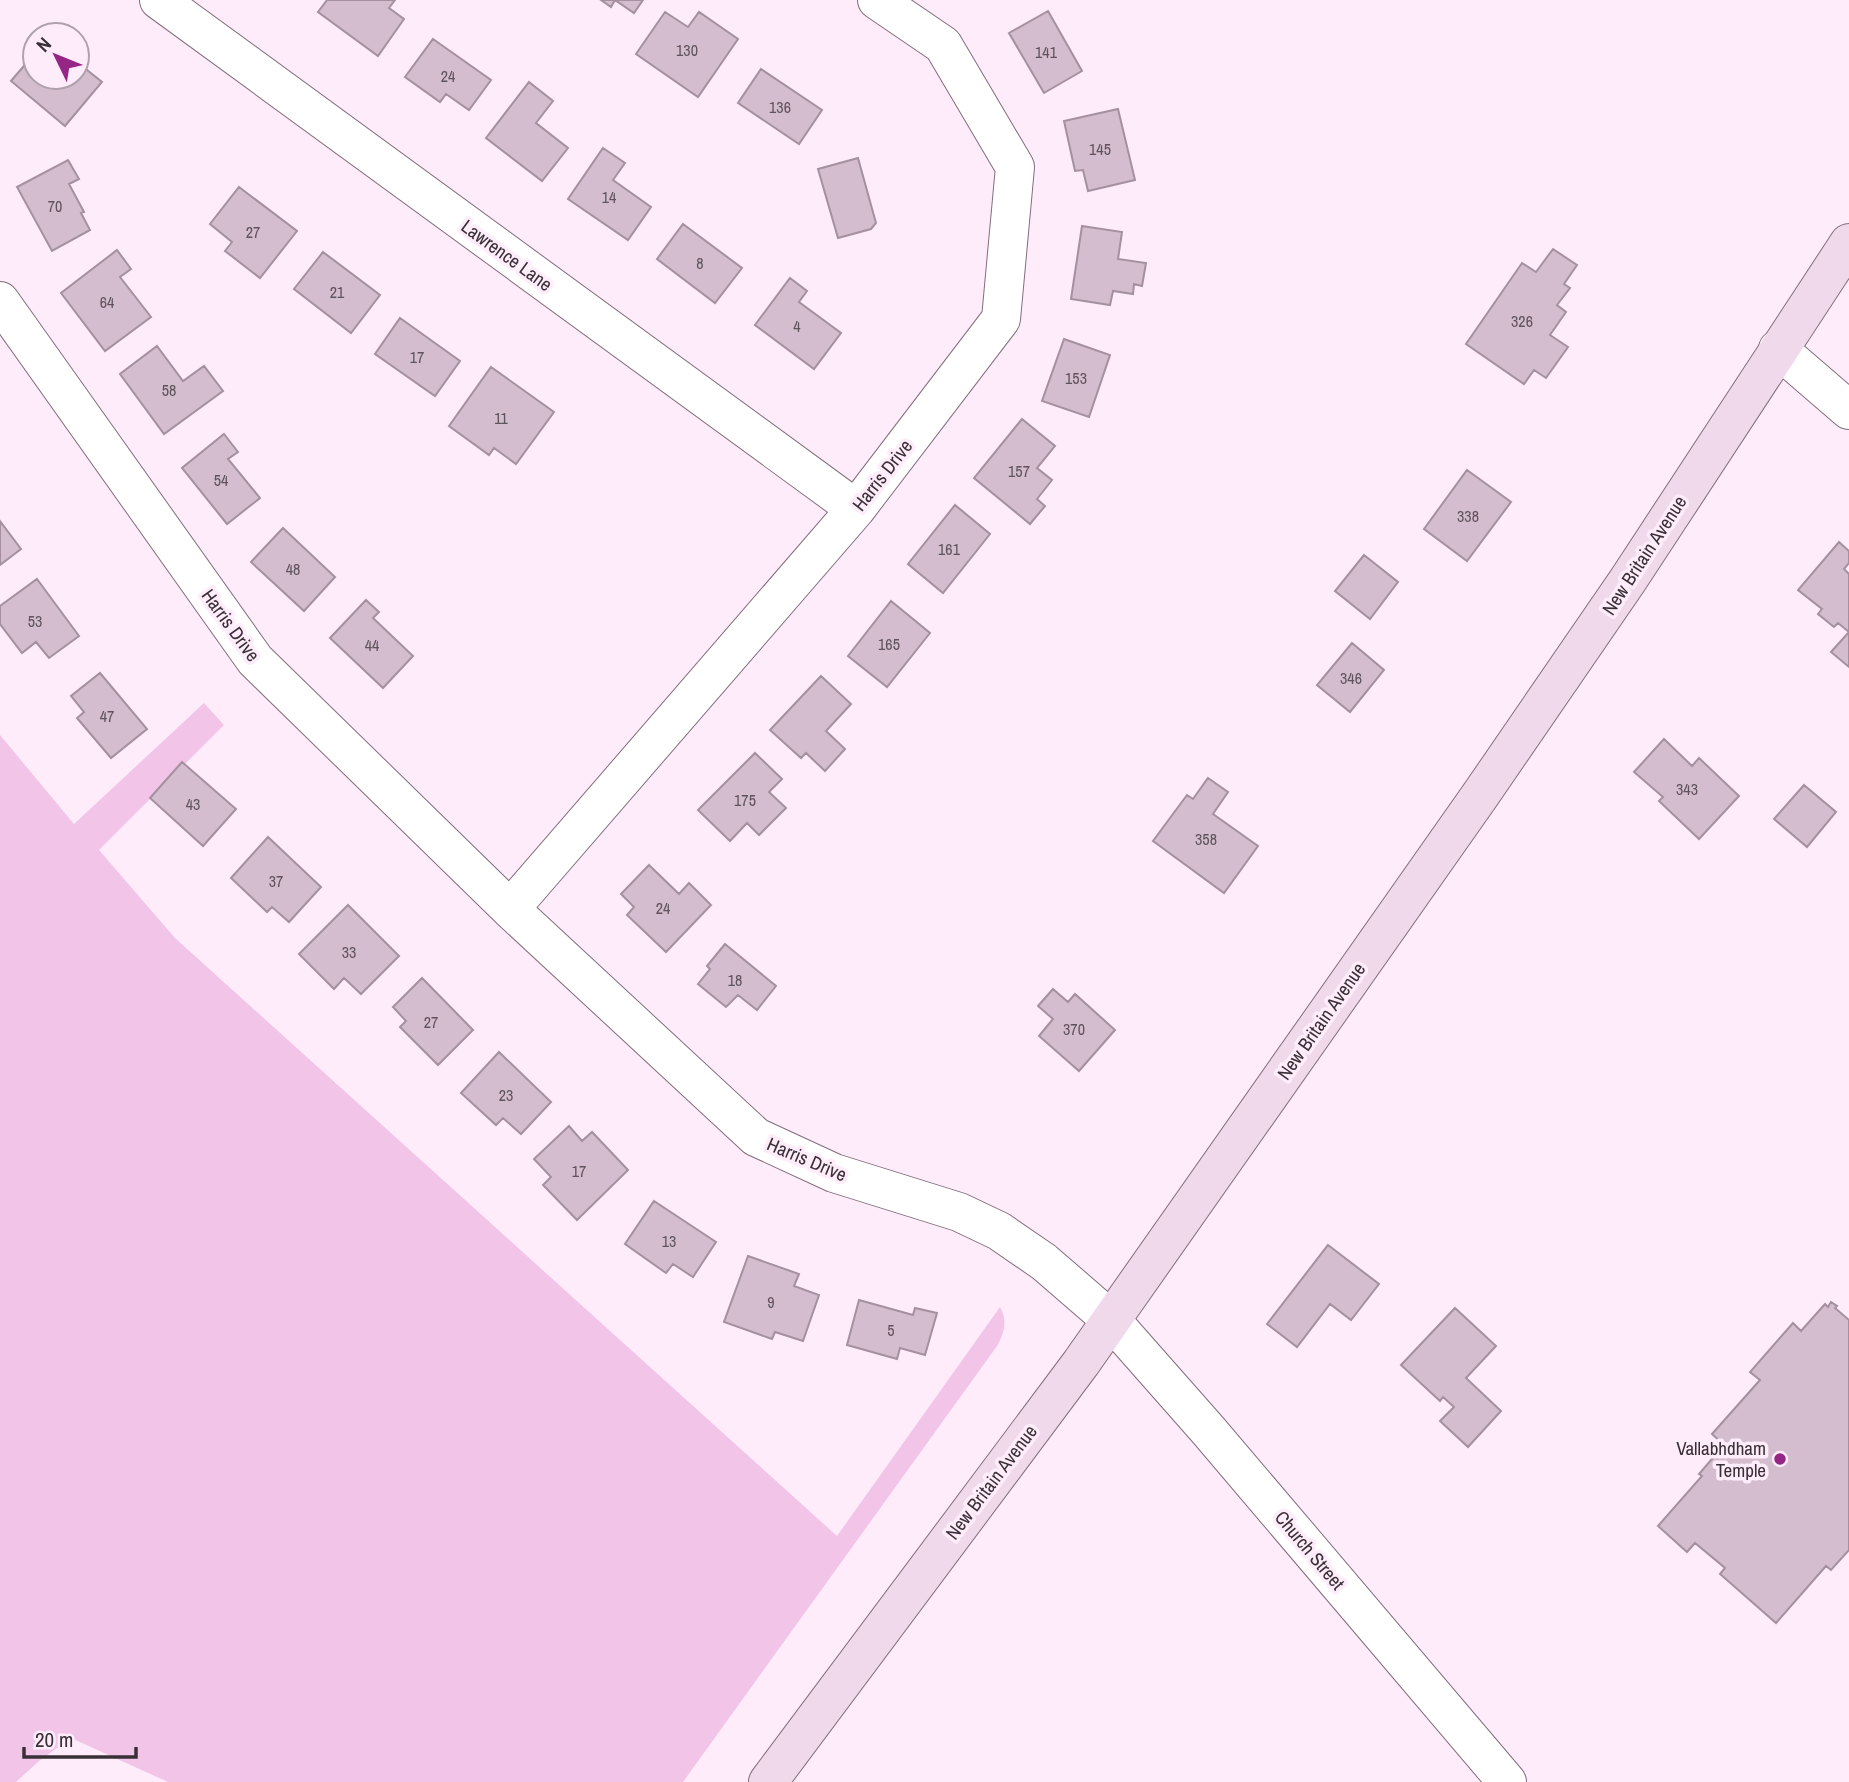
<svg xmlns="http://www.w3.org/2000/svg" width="1849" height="1782" viewBox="0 0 1849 1782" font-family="'Archivo Narrow',sans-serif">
<rect width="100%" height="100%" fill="#feecfa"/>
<!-- green -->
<path fill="#f2c5e8" d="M204 703 224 725 99 850 175 938 837 1536 1000 1307C1008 1321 1004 1333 997 1346L683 1782H168L71 1738 39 1761 16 1782H0V735L74 824Z"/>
<!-- building -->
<path fill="#d3bdce" stroke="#a490a0" stroke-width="2" d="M327 0H395L389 8 404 19 378 56 318 12Z
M601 0H615L611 7Z
M615 0H643L634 13Z
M1048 11 1082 71 1044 93 1009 33Z
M665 12 688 27 699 12 738 39 698 97 636 54Z
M433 39 491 80 469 110 446 94 440 102 405 77Z
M35 53V77H77V62L102 82 65 126 11 81Z
M761 69 822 110 799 144 738 103Z
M529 82 553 101 536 123 568 148 542 181 486 138Z
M1118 109 1135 180 1088 191 1083 170 1075 171 1064 121Z
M603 148 625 163 613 180 651 207 628 240 568 199Z
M858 158 876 223 871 229 838 238 818 169Z
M68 160 79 179 69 184 84 212 81 213 90 230 52 251 17 187Z
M239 187 297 231 260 278 225 251 232 242 210 224Z
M683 224 742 268 715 303 657 259Z
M1082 226 1122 232 1118 259 1146 263 1142 286 1134 284 1133 294 1113 291 1110 305 1071 299Z
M1553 249 1577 265 1564 284 1570 288 1557 305 1566 312 1550 335 1568 347 1546 378 1534 370 1524 384 1466 344 1522 263 1536 272Z
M117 250 131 269 120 277 151 317 105 351 61 293Z
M323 252 380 295 351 333 294 289Z
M790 278 807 291 799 302 841 333 814 369 755 325Z
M400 318 460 361 435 396 375 354Z
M1064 339 1110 355 1089 417 1042 401Z
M157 346 183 381 204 366 223 391 164 434 120 374Z
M491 367 554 412 516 464 494 448 489 455 449 426Z
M1022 419 1055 446 1037 468 1052 480 1037 499 1045 506 1030 524 974 478Z
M224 434 238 452 228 459 260 498 227 524 182 468Z
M1467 470 1511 502 1467 561 1424 529Z
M955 505 990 534 943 593 908 564Z
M0 521 21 549 0 565Z
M283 528 335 577 304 611 251 562Z
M1839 542 1849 551V563L1844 569 1849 574V667L1831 652 1849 632 1838 623 1834 627 1818 614 1822 609 1798 590Z
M1364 555 1398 582 1370 619 1335 591Z
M37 579 79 636 49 658 36 642 22 653 0 624V606Z
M366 600 379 612 373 618 413 656 383 688 330 638Z
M891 601 930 633 887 687 848 656Z
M1352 643 1384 670 1350 712 1317 685Z
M100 673 147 729 111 758 77 718 84 712 71 696Z
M821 676 851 704 826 731 845 749 825 771 806 753 801 758 770 730Z
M1664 739 1692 766 1699 758 1739 796 1699 839 1659 801 1663 797 1634 772Z
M755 753 782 779 769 792 786 808 759 835 747 823 730 841 698 810Z
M182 762 236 809 203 846 150 798Z
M1208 778 1228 792 1213 814 1258 846 1224 893 1153 841 1187 795 1193 799Z
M1804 785 1836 812 1807 847 1774 819Z
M268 837 321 887 289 922 272 907 267 912 231 878Z
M649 865 679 894 689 883 711 905 666 952 627 915 634 907 621 894Z
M348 905 399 956 361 994 344 978 334 989 299 954Z
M725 944 776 986 757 1010 738 995 726 1007 698 984 710 969 707 966Z
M422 978 473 1030 438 1065 400 1027 406 1021 393 1007Z
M1053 989 1068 1002 1075 994 1115 1030 1079 1071 1039 1036 1053 1019 1038 1006Z
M499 1052 551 1102 521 1134 503 1118 496 1125 461 1093Z
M569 1126 582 1141 592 1132 628 1170 577 1220 543 1185 551 1177 534 1159Z
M654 1201 716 1242 693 1277 673 1264 666 1273 625 1244Z
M1328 1245 1379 1284 1351 1320 1330 1304 1297 1347 1267 1324Z
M748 1256 799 1274 794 1286 819 1295 803 1341 775 1332 772 1339 724 1322Z
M859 1300 913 1315 915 1308 937 1313 925 1355 900 1348 897 1359 847 1345Z
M1831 1302 1837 1306 1835 1308 1849 1320V1550L1831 1570 1826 1566 1776 1623 1720 1574 1725 1568 1695 1543 1687 1552 1658 1526 1702 1476 1699 1474 1724 1445 1712 1434 1760 1380 1750 1372 1793 1323 1801 1331 1825 1304 1828 1307Z
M1455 1308 1496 1346 1466 1378 1501 1411 1468 1447 1440 1421 1454 1407 1443 1397 1440 1401 1401 1365Z"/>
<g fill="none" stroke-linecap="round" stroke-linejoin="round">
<defs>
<path id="minor" d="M159 0 856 509
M0 301 255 660 510 909 756 1137 834 1173 959 1212 999 1231 1044 1262 1111 1320
M1778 349 1849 410
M510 909 856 509 1001 319 1015 167 943 45 877 0"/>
<path id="tertiary" d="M1111 1320 1208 1430 1507 1782"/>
<path id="secondary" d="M768 1782 1081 1363 1481 794 1628 580 1849 243"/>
</defs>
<!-- minor casing -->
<use href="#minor" stroke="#826e7d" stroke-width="40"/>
<!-- tertiary casing -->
<use href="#tertiary" stroke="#826e7d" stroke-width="40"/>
<!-- secondary casing -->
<use href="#secondary" stroke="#826e7d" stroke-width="40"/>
<!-- minor -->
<use href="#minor" stroke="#fff" stroke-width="38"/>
<!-- tertiary -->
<use href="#tertiary" stroke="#fff" stroke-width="38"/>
<!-- secondary -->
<use href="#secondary" stroke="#efd9eb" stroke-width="38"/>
</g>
<!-- markers -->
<circle fill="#952686" stroke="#feecfa" stroke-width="2.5" cx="1780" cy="1459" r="7"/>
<g text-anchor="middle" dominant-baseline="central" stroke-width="7" stroke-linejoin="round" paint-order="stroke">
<!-- number labels -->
<g font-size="16" fill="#5f535c">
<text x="687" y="50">130</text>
<text x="1046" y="52">141</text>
<text x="448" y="76">24</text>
<text x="780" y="107">136</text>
<text x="1100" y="149">145</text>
<text x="609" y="197">14</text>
<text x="55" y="206">70</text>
<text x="253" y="232">27</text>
<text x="700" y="263">8</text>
<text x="337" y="292">21</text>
<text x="107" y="302">64</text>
<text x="1522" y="321">326</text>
<text x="797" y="326">4</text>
<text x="417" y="357">17</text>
<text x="1076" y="378">153</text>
<text x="169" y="390">58</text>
<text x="501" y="418">11</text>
<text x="1019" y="471">157</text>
<text x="221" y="480">54</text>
<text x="1468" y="516">338</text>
<text x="949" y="549">161</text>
<text x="293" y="569">48</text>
<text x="35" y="621">53</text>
<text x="889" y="644">165</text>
<text x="372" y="645">44</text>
<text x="1351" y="678">346</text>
<text x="107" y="716">47</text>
<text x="1687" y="789">343</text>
<text x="745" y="800">175</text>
<text x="193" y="804">43</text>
<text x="1206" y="839">358</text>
<text x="276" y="881">37</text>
<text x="663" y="908">24</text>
<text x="349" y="952">33</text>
<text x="735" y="980">18</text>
<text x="431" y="1022">27</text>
<text x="1074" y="1029">370</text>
<text x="506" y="1095">23</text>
<text x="579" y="1171">17</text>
<text x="669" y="1241">13</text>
<text x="771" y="1302">9</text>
<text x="891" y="1330">5</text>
</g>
<!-- street labels -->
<g font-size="19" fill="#383036" stroke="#feecfa">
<text transform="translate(507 255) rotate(36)">Lawrence Lane</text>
<text transform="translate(882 475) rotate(-52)">Harris Drive</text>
<text transform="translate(1644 555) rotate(-57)">New Britain Avenue</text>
<text transform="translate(231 625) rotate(54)">Harris Drive</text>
<text transform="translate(1321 1021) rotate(-55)">New Britain Avenue</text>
<text transform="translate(807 1159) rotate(23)">Harris Drive</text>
<text transform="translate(991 1482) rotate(-53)">New Britain Avenue</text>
<text transform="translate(1310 1550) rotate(50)">Church Street</text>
</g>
<!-- poi labels -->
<g font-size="19" fill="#383036" stroke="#feecfa" text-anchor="end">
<text x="1766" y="1448">Vallabhdham<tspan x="1766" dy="22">Temple</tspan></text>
</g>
</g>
<!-- north arrow -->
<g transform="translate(56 56) rotate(313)"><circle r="33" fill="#feecfa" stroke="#afa1ac" stroke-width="2"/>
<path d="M0-5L12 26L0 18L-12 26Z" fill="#952686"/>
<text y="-10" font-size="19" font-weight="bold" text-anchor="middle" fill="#383036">N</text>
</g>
<!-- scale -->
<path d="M24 1747v10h112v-10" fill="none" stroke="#383036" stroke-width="3.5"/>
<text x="35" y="1747" font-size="21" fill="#383036" stroke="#feecfa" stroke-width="5" paint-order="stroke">20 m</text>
</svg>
